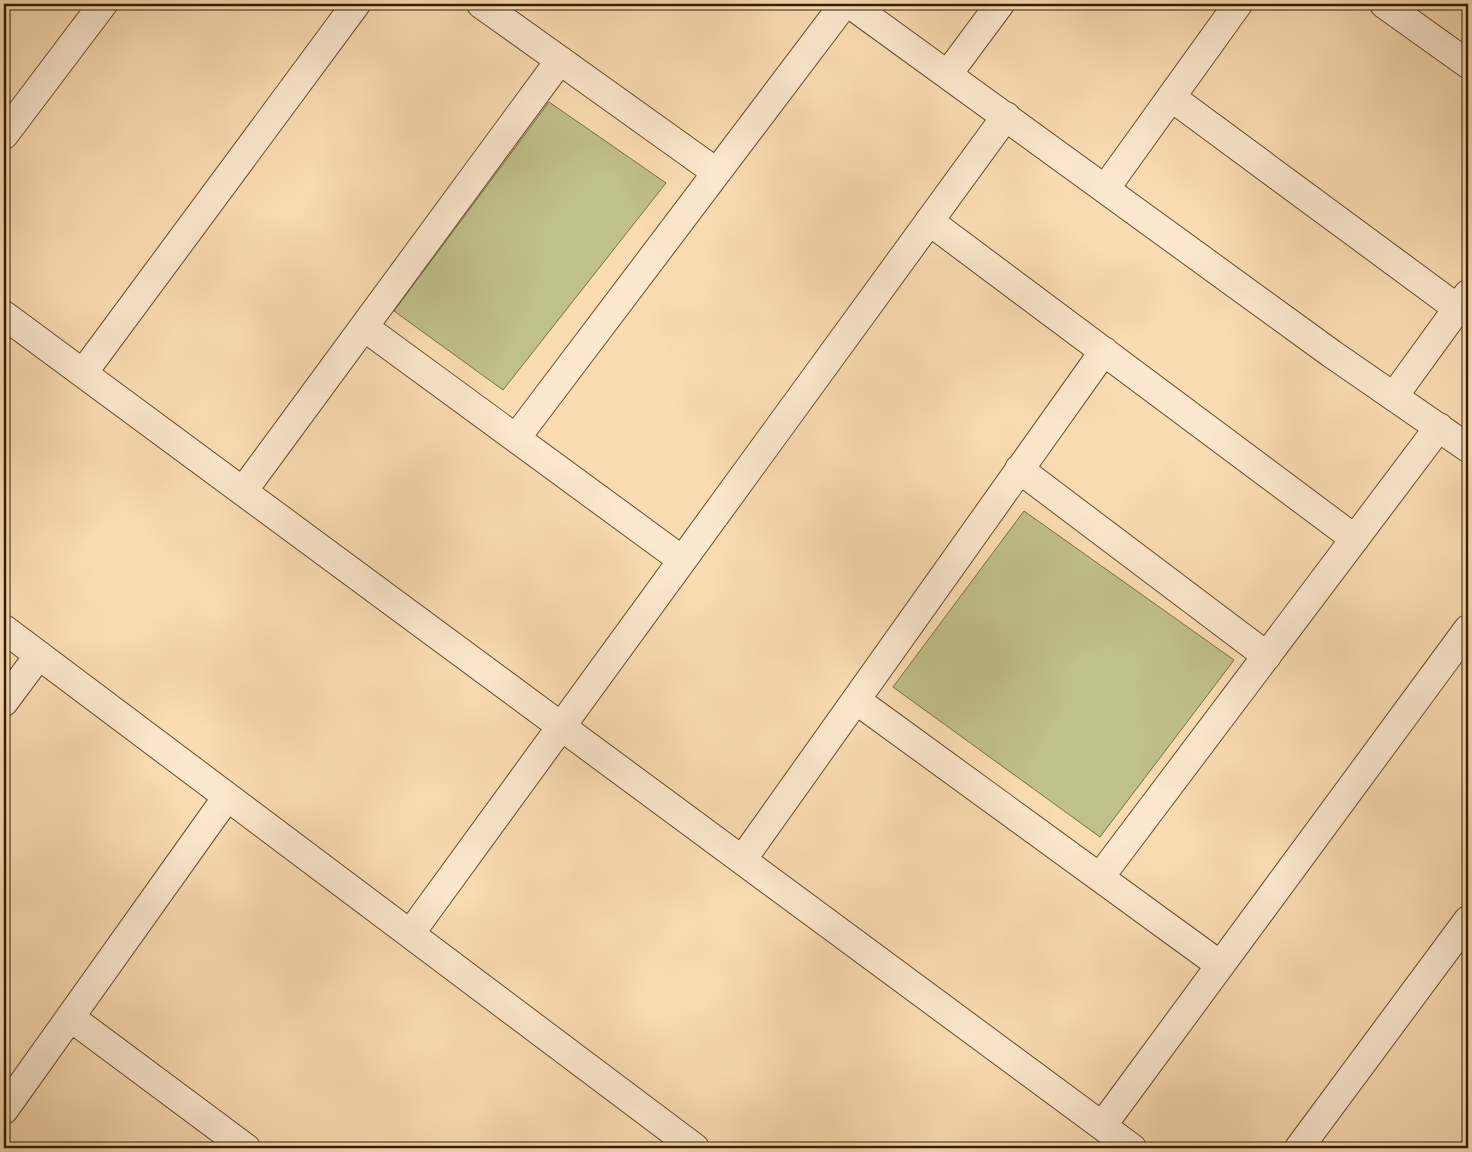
<svg xmlns="http://www.w3.org/2000/svg" width="1472" height="1152" viewBox="0 0 1472 1152" font-family="'Old Standard TT',serif">
<rect width="100%" height="100%" fill="#fadcb3"/>
<filter id="stains"><feTurbulence type="fractalNoise" baseFrequency=".004" numOctaves="4"/><feColorMatrix values="0 0 0 0 .2 0 0 0 0 .09 0 0 0 0 .02 0 0 0 .5 -.17"/></filter>
<radialGradient id="worn" r=".72"><stop offset=".6" stop-color="#630" stop-opacity="0"/><stop offset="1" stop-color="#630" stop-opacity=".3"/></radialGradient>
<!-- green -->
<path fill="#c0c08b" stroke="#7b6e46" d="M549 102 666 183 503 390 394 311Z
M1024 511 1234 660 1100 837 893 687Z"/>
<g fill="none" stroke-linecap="round" stroke-linejoin="round">
<defs>
<path id="minor" d="M481 4 716 172
M850 4 1332 354 1468 448
M1384 4 1468 64
M948 74 1000 4
M1171 97 1457 308
M4 135 103 4
M1105 189 1238 4
M929 221 1355 539
M4 315 1132 1148
M364 327 682 560
M83 373 356 4
M1394 396 1468 294
M516 438 844 4
M1019 469 1267 656
M243 491 560 60
M4 629 695 1148
M856 700 1220 965
M4 702 39 655
M742 860 1104 351
M1100 877 1439 427
M410 934 1006 116
M70 1017 246 1148
M4 1110 227 797
M1102 1126 1468 629
M1299 1148 1468 920"/>
</defs>
<!-- minor casing -->
<use href="#minor" stroke="#674c2e" stroke-width="30"/>
<!-- minor -->
<use href="#minor" stroke="#fce8ce" stroke-width="28"/>
</g>
<!-- margin -->
<rect width="1472" height="1152" fill="none" stroke="#fadcb3" stroke-width="20"/>
<rect x="5" y="5" width="1462" height="1142" fill="none" stroke="#361c01" stroke-width="2.5"/>
<rect x="10" y="10" width="1452" height="1132" fill="none" stroke="#361c01"/>
<rect width="100%" height="100%" filter="url(#stains)"/>
<rect width="100%" height="100%" fill="url(#worn)"/>
</svg>
